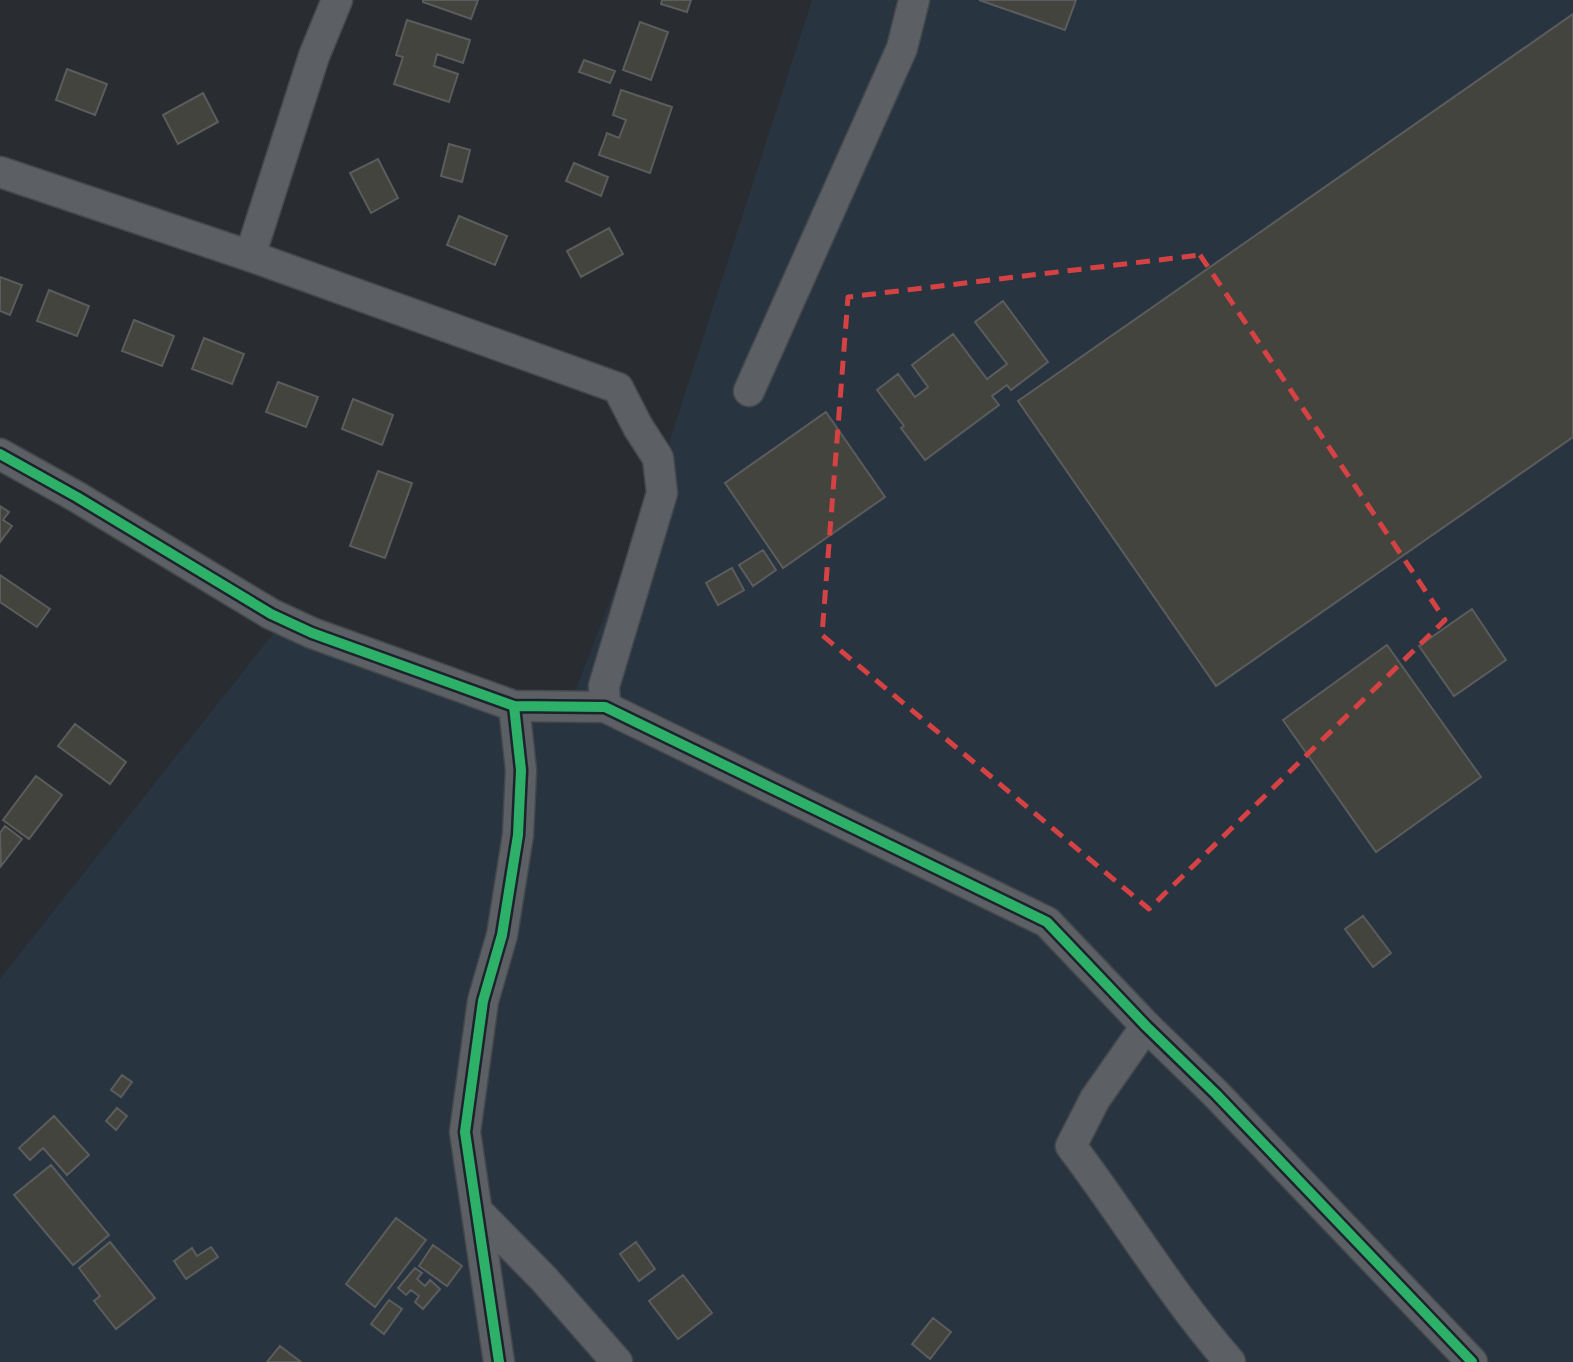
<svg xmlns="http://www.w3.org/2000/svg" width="1573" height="1362" viewBox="0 0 1573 1362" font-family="'Noto Serif',serif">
<rect width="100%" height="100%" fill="#292d32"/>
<!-- built -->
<path fill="#293441" d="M812 0H1573V1362H0V979L291 611 430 673 572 699 655 487Z"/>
<!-- building -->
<path fill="#44443e" stroke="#5b5c5c" stroke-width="2" d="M423 0H478L471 19 423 2Z
M662 0H691L687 12 661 4Z
M979 0H1076L1065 30Z
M1573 14V437L1216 686 1018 401Z
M407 20 470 40 463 63 437 54 434 66 458 74 449 102 394 84 403 57 396 55Z
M640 22 668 32 651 80 623 70Z
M584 60 615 71 610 83 579 72Z
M67 69 107 84 95 115 56 100Z
M621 90 672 107 650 173 599 155 607 133 619 138 626 120 613 115Z
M203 93 218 122 178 144 163 115Z
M449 144 470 150 462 182 441 176Z
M378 159 398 198 371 213 350 173Z
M574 163 608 177 601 196 566 181Z
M459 216 507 236 495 265 447 245Z
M609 228 623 254 581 277 567 251Z
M0 277 22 285 10 315 0 311Z
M49 290 89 306 77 336 37 321Z
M1003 301 1048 362 1011 390 1007 385 992 396 999 405 925 460 901 428 904 426 877 390 898 374 915 397 928 387 912 365 953 334 987 379 1007 364 975 322Z
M134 320 174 336 162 366 122 351Z
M204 338 244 354 232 384 192 369Z
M278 382 318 397 306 427 266 412Z
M353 399 393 415 382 445 342 429Z
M826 412 885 497 783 568 725 483Z
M378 471 412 483 385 558 350 546Z
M0 506 9 512 3 520 12 526 0 542Z
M763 550 776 570 753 586 739 565Z
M732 568 744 590 718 605 706 583Z
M0 575 50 609 37 627 0 602Z
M1472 609 1506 660 1454 696 1419 646Z
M1387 645 1481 777 1376 852 1283 720Z
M75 724 126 762 110 784 58 746Z
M36 776 62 795 29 839 3 820Z
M5 826 22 839 1 866 0 833Z
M1363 916 1391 953 1373 967 1345 929Z
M122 1075 132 1082 121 1097 111 1090Z
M117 1108 127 1116 116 1130 106 1121Z
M54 1116 89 1155 67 1175 43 1148 30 1160 19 1148Z
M51 1165 109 1235 73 1265 14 1195Z
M396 1218 426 1240 375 1307 346 1284Z
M110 1242 155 1298 116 1329 94 1301 100 1296 79 1268Z
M636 1242 655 1269 639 1281 620 1254Z
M433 1245 462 1266 447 1286 419 1266Z
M211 1247 218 1257 186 1279 174 1261 192 1248 197 1256Z
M415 1268 422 1273 417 1279 425 1286 430 1280 440 1289 423 1309 415 1302 419 1296 411 1290 406 1295 398 1288Z
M683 1275 712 1313 678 1339 649 1301Z
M389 1300 402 1309 384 1334 371 1324Z
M933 1318 951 1332 930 1359 912 1344Z
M280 1346 301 1362H267Z"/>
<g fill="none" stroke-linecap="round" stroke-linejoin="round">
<defs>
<path id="minor" d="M0 172 250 256 618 388 638 427 658 458 662 493 604 686 605 707
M250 256 314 56 337 0
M749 391 902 48 914 0
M0 454 77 497 271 614 312 633 514 706 521 770 518 835 502 935 483 1001 465 1132 499 1362
M514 706 605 707 1047 922 1146 1026 1216 1094 1472 1362
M1146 1026 1095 1099 1071 1146C1125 1217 1171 1295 1230 1362
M478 1212 544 1279 617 1362"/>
</defs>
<!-- minor casing -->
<use href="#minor" stroke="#45484c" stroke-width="33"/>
<!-- minor -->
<use href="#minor" stroke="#5c5f63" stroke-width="30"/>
<defs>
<path id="cycleway" d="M0 454 77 497 271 614 312 633 514 706 521 770 518 835 502 935 483 1001 465 1132 499 1362
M514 706 605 707 1047 922 1146 1026 1216 1094 1472 1362"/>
</defs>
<!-- cycleway casing -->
<use href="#cycleway" stroke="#1c232c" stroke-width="15"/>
<!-- cycleway -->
<use href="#cycleway" stroke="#2db169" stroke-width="10"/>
</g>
<!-- marked area -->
<path fill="none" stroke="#d54243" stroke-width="5" stroke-dasharray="14 9" stroke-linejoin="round" d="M1200 255 1445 620 1149 909 822 635 848 297Z"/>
</svg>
